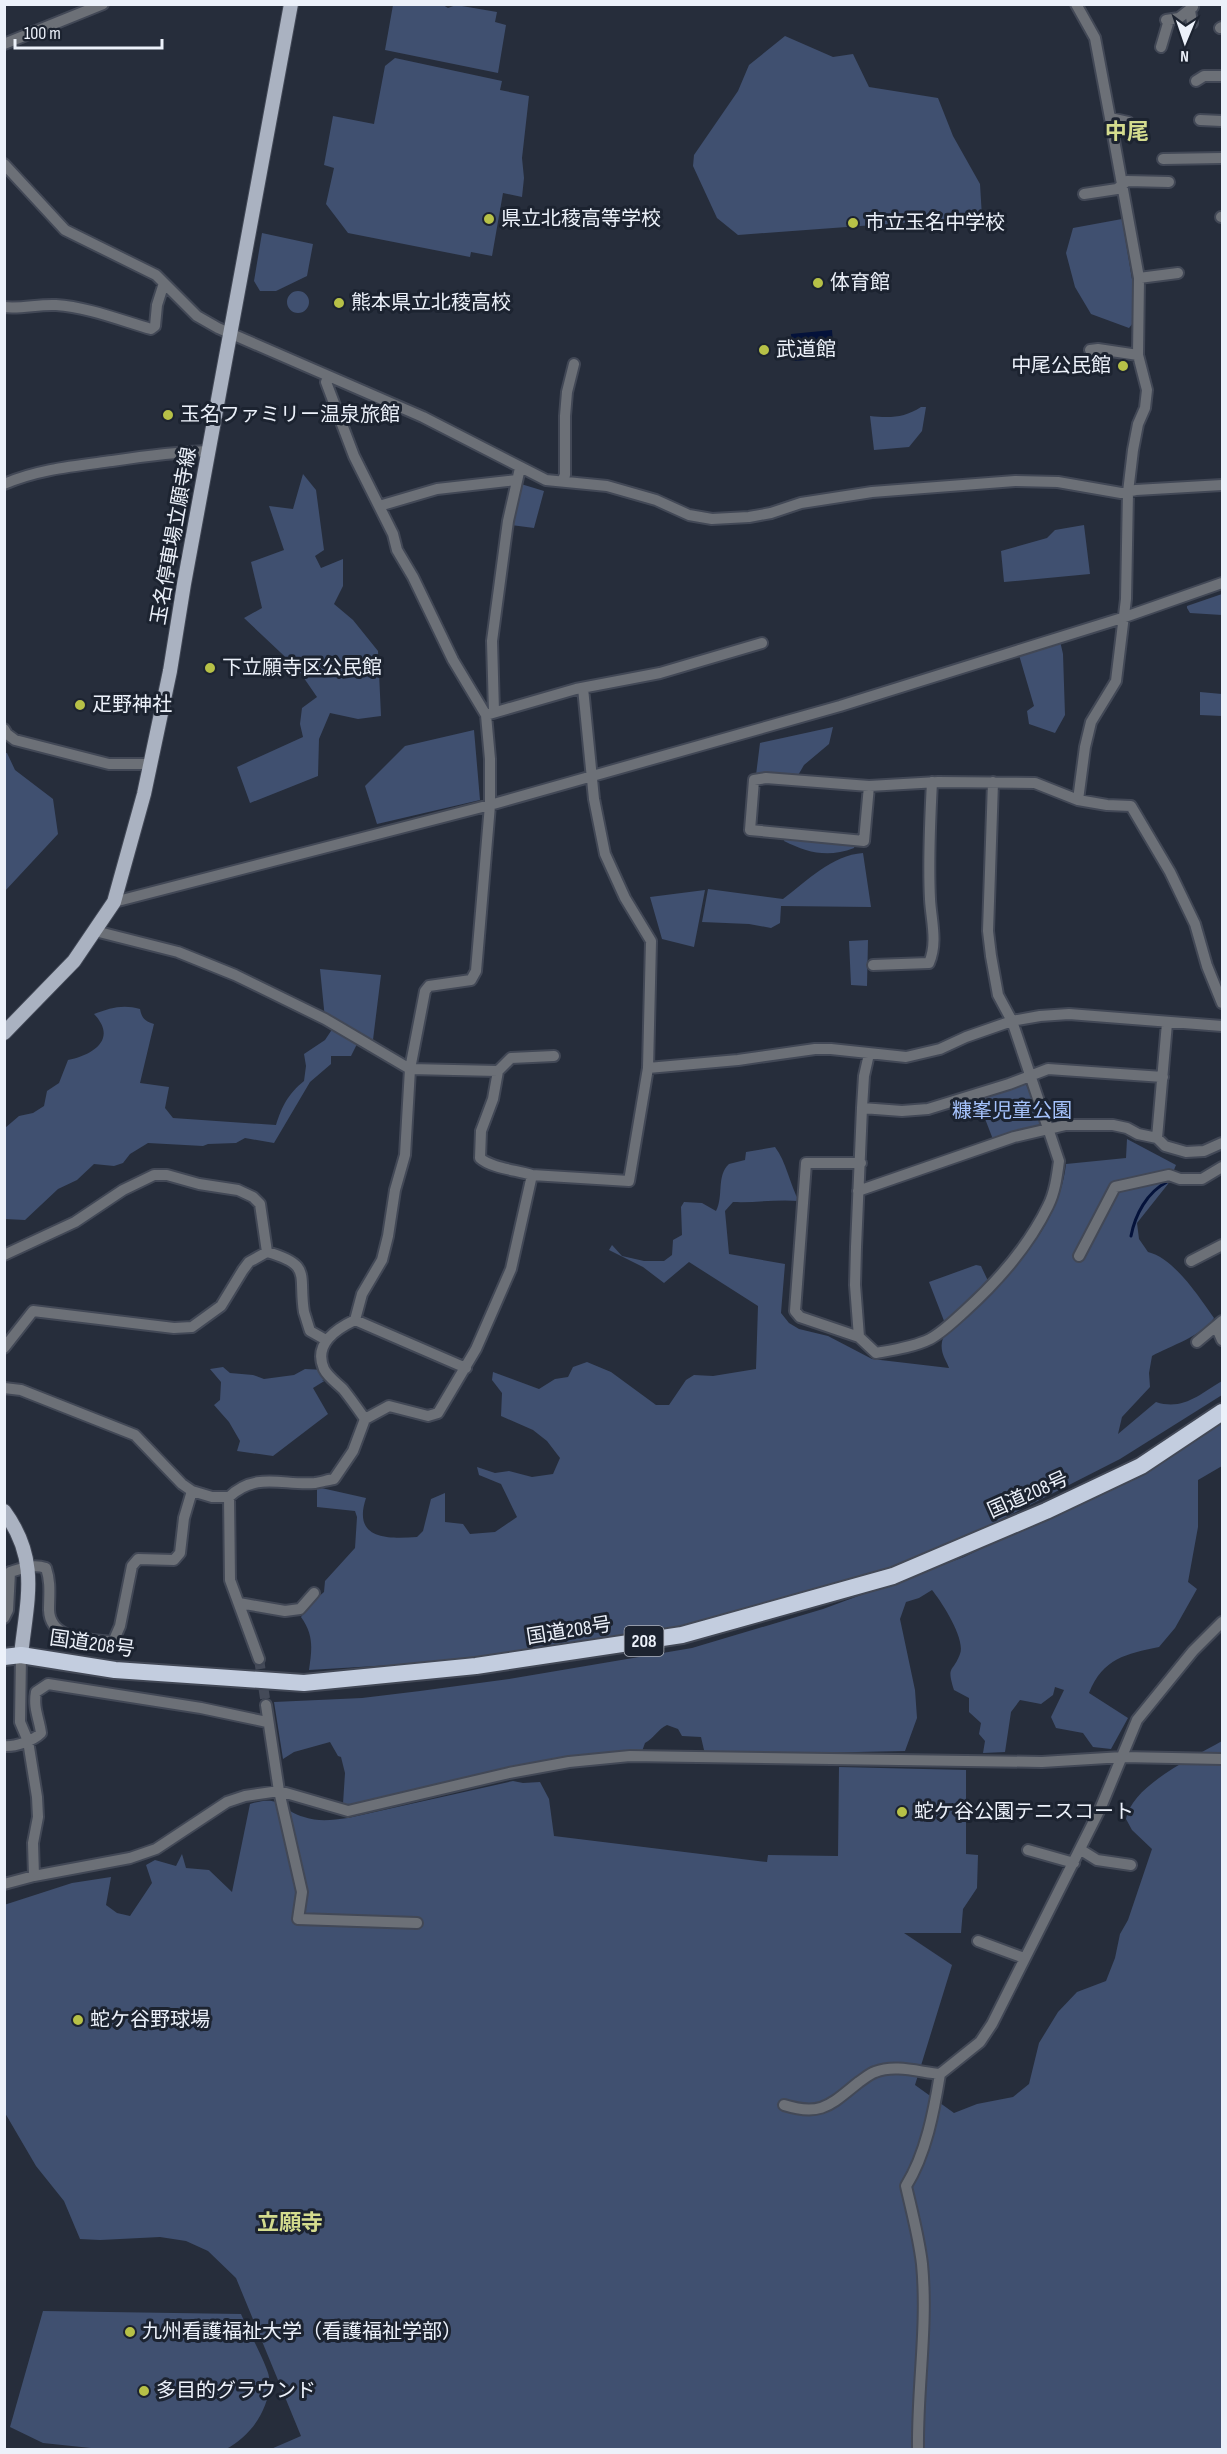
<svg xmlns="http://www.w3.org/2000/svg" width="1227" height="2454" viewBox="0 0 1227 2454" font-family="'Sofia Sans Condensed','Noto Sans JP',sans-serif">
<rect width="100%" height="100%" fill="#262d3b"/>
<!-- green -->
<path fill="#405070" d="M393 5H443L448 8 456 5 497 12 495 22 506 25 498 73 385 50Z
M785 36 833 57 853 54 869 87 938 98 953 136 980 184 982 217 738 235 717 218 693 166 694 155 738 91 749 65Z
M395 58 502 81 500 90 529 96 522 158 524 178 522 197 503 193 492 256 471 252 470 257 348 233 326 204 334 168 324 165 333 116 374 124 385 66Z
M1122 219 1133 285V323L1129 328 1091 314 1075 287 1066 253 1073 228Z
M262 233 313 244 307 276 276 291H260L254 281Z
M287 302a11 11 0 1 1 22 0a11 11 0 1 1-22 0Z
M921 407H926L922 431 909 447 874 450 870 416C890 418 904 418 921 407Z
M303 474 316 490 324 550 315 556 321 568 343 559V586L334 604 353 620 378 651 381 716 358 719 330 713 319 739 318 776 250 803 237 767 303 737 300 724 302 708 317 697 297 668 244 618 262 608 251 562 284 550 269 506 293 509Z
M521 484 544 491 534 528 511 525Z
M1084 525 1090 574 1004 582 1001 551 1047 538 1055 530Z
M1222 594V615L1190 613 1187 608V606Z
M1060 641 1063 654 1065 715 1055 733 1029 724 1027 711 1034 706 1019 655Z
M1200 692 1222 694V716L1200 715Z
M833 727 829 744 804 765 797 777 756 775 760 743Z
M474 730 480 800 377 824 365 786 405 746Z
M5 753H7L15 770 53 799 58 834 5 891Z
M785 837 855 844 854 848C828 858 808 853 784 841Z
M863 853 871 907 781 906 780 923 771 928 749 924 702 922 708 889 783 899C807 881 832 855 863 853Z
M705 890 694 947 662 939 650 897Z
M868 940 867 986 851 985 849 941Z
M320 969 381 975 372 1048 359 1040 351 1056H331V1064L310 1082 274 1143 245 1138 236 1143 208 1144 203 1146 148 1143 130 1154 123 1163 114 1166 94 1164 77 1180 58 1189 25 1220 5 1219V1128L19 1116 33 1113 44 1106 47 1091 59 1083 68 1060C93 1055 118 1039 94 1014 110 1008 123 1004 140 1009 142 1019 145 1021 154 1024L140 1083 169 1087 165 1108 173 1118 276 1125C282 1106 288 1094 304 1081L306 1066 304 1054 325 1040 335 1025 325 1019Z
M1025 1082 1044 1126 994 1142 977 1098Z
M1127 1139 1176 1165 1168 1184 1137 1223 1139 1239 1148 1252C1174 1258 1199 1297 1214 1318 1204 1335 1170 1346 1152 1356L1149 1373 1150 1387 1122 1417 1118 1434 1156 1402C1183 1411 1200 1394 1222 1381V1395L1120 1459 947 1547 881 1571 687 1626 592 1643 442 1662 309 1670C312 1649 314 1635 301 1617L311 1603 324 1592 325 1581 355 1548 357 1517 355 1511 317 1507V1487L366 1498C352 1540 388 1539 417 1537L423 1531 431 1499 445 1493V1522L463 1524 470 1534 495 1532 517 1517 501 1484 479 1475 477 1467 495 1473 509 1471 532 1477 553 1474 560 1458 547 1441 533 1430 501 1416 502 1393 492 1380 493 1372 539 1389 555 1379 568 1377 573 1367 587 1362 611 1372 656 1405H669L686 1380 694 1375 713 1376 756 1369 758 1306 689 1262 664 1283 643 1267 609 1250 612 1245 622 1256 644 1261H664L672 1255 673 1240 682 1235 681 1207 684 1202 702 1203 716 1211C724 1196 716 1176 729 1164L745 1160 746 1152 775 1147C786 1161 790 1185 799 1201 776 1199 756 1203 733 1202L725 1211 729 1254 785 1264 781 1313 789 1323 799 1329 828 1336 872 1359 949 1368C946 1360 940 1353 942 1342 944 1329 974 1310 984 1300 1022 1263 1060 1218 1066 1164L1126 1158Z
M976 1265 981 1266 989 1283 946 1326 929 1282Z
M223 1367 230 1373 253 1375 264 1379 294 1375 305 1369 325 1370 328 1376 322 1381 326 1380 313 1388 328 1414 273 1456 237 1451 240 1441 229 1422 214 1405 220 1400 221 1382 210 1369Z
M1222 1423V1466L1198 1480V1527L1188 1582 1197 1589 1175 1628 1159 1647C1126 1654 1103 1658 1089 1693L1128 1718 1111 1749 1093 1747 1083 1733 1056 1728 1051 1717 1064 1690 1055 1687 1053 1695 1041 1704 1020 1700 1011 1712 1005 1752 983 1753 985 1741 979 1734 981 1723 969 1712V1698L954 1690C946 1665 953 1673 960 1654 966 1639 941 1601 932 1590L919 1598 906 1602 900 1619 915 1690 917 1718 905 1751 708 1755 704 1750 701 1737 682 1736 678 1729 667 1725C658 1729 654 1738 645 1743L641 1754 345 1805 343 1804 345 1773 341 1757 338 1756 330 1742 294 1752 283 1759 274 1702 362 1698 420 1691 509 1679 692 1648 823 1609 964 1557 1144 1470Z
M1222 1741V2449H271L301 2436 236 2278 208 2251 186 2241 160 2237 100 2240 80 2239 64 2201 36 2166 5 2113 4 1905 72 1883 111 1877 106 1905 117 1913 130 1916 152 1883 146 1865 155 1860 176 1866 182 1854 186 1868 209 1870 232 1892 250 1804C283 1794 279 1810 304 1817 319 1822 332 1820 348 1818L513 1781 523 1783 540 1782 549 1799 554 1836 767 1862 768 1855 838 1856 839 1767 966 1770V1854L978 1855 977 1888 963 1909 961 1933H904L952 1965 915 2085 954 2113 977 2104 1013 2097 1029 2084 1039 2043 1058 2012 1077 1992 1106 1981 1115 1958 1120 1934 1128 1920 1152 1849 1132 1830 1126 1819C1132 1785 1194 1757 1222 1741Z
M43 2311 241 2314C246 2326 268 2367 269 2377 272 2407 251 2436 226 2449L110 2450 43 2443 10 2427Z"/>
<!-- water -->
<path fill="#04123a" d="M832 330 834 358 793 361 791 334Z"/>
<g fill="none" stroke-linecap="round" stroke-linejoin="round">
<!-- stream -->
<path stroke="#04123a" stroke-width="3" d="M1131 1236C1135 1215 1147 1192 1167 1182"/>
<!-- minor-tunnel -->
<path stroke="#444a58" stroke-width="10" stroke-dasharray="10 5" stroke-linecap="butt" d="M259 1659 266 1705"/>
<defs>
<path id="minor" d="M1076 4 1095 38 1110 118 1139 278 1138 355 1147 390 1145 408 1138 424 1133 450 1128 492 1126 599 1116 681 1091 722 1085 747 1078 800
M1190 10 1192 23
M1166 20 1179 18 1193 7
M1220 28 1222 27
M4 44 103 4
M1161 47 1169 20
M1196 81 1204 76H1222
M1110 118 1128 122
M1200 120 1222 121
M1163 159 1222 158
M4 164 65 230 156 275 197 316 218 328 423 417 546 480 607 486 656 500 689 515 712 519 749 517 771 513 801 503 872 492 1015 481 1058 482 1121 493 1136 490 1222 485
M1084 194 1117 189 1127 181 1169 182
M1221 217H1222
M1139 278 1178 273
M4 307C22 309 38 304 56 305 87 307 120 320 151 329L155 326 157 305 164 283
M1090 350 1098 349 1138 355
M328 377 326 382 354 456 393 534 397 550 413 577 453 660 486 715 490 759V805L476 971 471 980 429 986 425 991 410 1069 405 1155 395 1190 388 1236 382 1260 362 1294 355 1320C336 1329 313 1344 324 1369 328 1377 337 1383 343 1389 351 1399 358 1409 365 1419
M562 481 565 475V416L567 392 574 364
M4 484C39 469 75 466 112 461 145 456 176 452 208 451
M379 506 437 489 517 480
M494 712 492 641 508 521 520 468
M486 715 576 689 660 673 762 643
M4 729 7 734 15 740 109 764H151
M869 786 864 841 750 830 754 780 766 778 869 786 938 782 1035 783 1078 800 1107 805 1131 806 1170 872 1195 924 1207 966 1222 1003
M114 902 490 805 840 706 1122 618 1222 583
M95 931 178 952 235 975 325 1019 410 1069 498 1071 511 1058 554 1056
M873 965 929 963C938 942 931 920 930 899 928 860 930 820 932 782
M648 1068 738 1060 815 1049H831L906 1057 940 1049 966 1037 1012 1021 1040 1016 1069 1014 1222 1026
M498 1071 493 1099 481 1131 480 1158C491 1168 516 1170 532 1175
M862 1108 902 1111 928 1109 1009 1084 1048 1069 1163 1077
M1157 1138 1167 1023
M861 1163H806L795 1311 800 1317 859 1337 876 1353C893 1350 914 1347 930 1339 943 1332 955 1320 966 1310 999 1280 1028 1247 1048 1206 1055 1192 1057 1176 1059 1161L1012 1021 998 995 991 956 988 931 993 782
M858 1191 1014 1137 1066 1125H1113L1127 1128 1138 1134 1157 1138 1165 1146 1186 1152 1204 1151 1222 1143
M4 1255 75 1222 123 1190 154 1175H167L199 1184 238 1190 253 1197 260 1204 267 1252
M1079 1256 1115 1187 1169 1175 1180 1179H1202L1222 1167
M1191 1261 1222 1245
M355 1320 466 1368
M1216 1326 1222 1340
M859 1337 855 1285 856 1247 862 1108 864 1076 869 1054
M1197 1342 1222 1321
M4 1348 33 1311 174 1328 192 1327 221 1306 243 1270 249 1262 267 1252C313 1265 298 1275 304 1312 306 1318 308 1325 310 1331L326 1340
M4 1388 21 1390 135 1435 182 1484 192 1491 212 1497H229C256 1471 284 1486 315 1483 321 1482 328 1480 334 1479L353 1451 365 1419 389 1406 428 1416 438 1413 476 1349 511 1269 532 1175 629 1181 648 1068 651 941 625 898 605 854 594 799 583 688
M229 1497 230 1580 259 1659
M239 1603 285 1611 300 1609 314 1593
M4 1618 8 1610 10 1572C23 1568 33 1564 46 1568 51 1583 49 1595 49 1610 50 1641 90 1639 113 1642L120 1626 132 1566 138 1559 174 1560 180 1553 184 1518 192 1491
M21 1655 20 1722 28 1741 37 1797 38 1817 33 1843 34 1876
M266 1705 279 1791 302 1892 298 1919 417 1923
M4 1746C15 1747 33 1741 41 1733 39 1718 33 1708 36 1692L48 1684 201 1708 267 1722
M1028 1850 1074 1863
M1081 1850 1097 1860 1131 1865
M4 1884 34 1876 130 1858 156 1849 227 1802 245 1796 279 1791 348 1811 509 1773 569 1762 630 1756 1042 1762 1123 1757 1222 1759
M978 1941 1024 1958
M784 2105C822 2117 831 2104 859 2082 864 2079 869 2074 875 2072 895 2064 919 2072 940 2074
M918 2450C917 2388 928 2326 922 2264 919 2238 912 2212 906 2186 926 2154 934 2111 940 2074L980 2042 992 2024 1101 1807 1137 1720 1193 1651 1222 1622"/>
<path id="major" d="M4 1033 74 961 114 902 144 794 170 671 184 584 291 4
M4 1511C40 1560 27 1599 21 1655"/>
<path id="highway" d="M4 1657 21 1655 115 1670 304 1683 476 1666 682 1635 893 1576 1046 1511 1141 1466 1222 1412"/>
</defs>
<!-- minor casing -->
<use href="#minor" stroke="#424856" stroke-width="14"/>
<!-- major casing -->
<use href="#major" stroke="#424856" stroke-width="16"/>
<!-- highway casing -->
<use href="#highway" stroke="#424856" stroke-width="20"/>
<!-- minor -->
<use href="#minor" stroke="#6c7077" stroke-width="10"/>
<!-- major -->
<use href="#major" stroke="#aab2c1" stroke-width="14"/>
<!-- highway -->
<use href="#highway" stroke="#c3cddf" stroke-width="16"/>
</g>
<!-- markers -->
<g fill="#b7c147" stroke="#1c2330" stroke-width="2">
<circle cx="489" cy="219" r="6"/>
<circle cx="853" cy="223" r="6"/>
<circle cx="818" cy="283" r="6"/>
<circle cx="339" cy="303" r="6"/>
<circle cx="764" cy="350" r="6"/>
<circle cx="1123" cy="366" r="6"/>
<circle cx="168" cy="415" r="6"/>
<circle cx="210" cy="668" r="6"/>
<circle cx="80" cy="705" r="6"/>
<circle cx="902" cy="1812" r="6"/>
<circle cx="78" cy="2020" r="6"/>
<circle cx="130" cy="2332" r="6"/>
<circle cx="144" cy="2391" r="6"/>
</g>
<g text-anchor="middle" dominant-baseline="central" stroke-width="6" stroke-linejoin="round" paint-order="stroke">
<!-- shield labels -->
<rect fill="#1c2330" stroke="#aeb3bd" stroke-width="1.5" x="624.5" y="1626" width="39" height="30" rx="4.5"/>
<g font-size="18" font-weight="bold" fill="#ecf1fa">
<text x="644" y="1641">208</text>
</g>
<!-- poi labels -->
<g font-size="20" fill="#ecf1fa" stroke="#1c2330" text-anchor="start">
<text x="501" y="219">県立北稜高等学校</text>
<text x="865" y="223">市立玉名中学校</text>
<text x="830" y="283">体育館</text>
<text x="351" y="303">熊本県立北稜高校</text>
<text x="776" y="350">武道館</text>
<text x="1111" y="366" text-anchor="end">中尾公民館</text>
<text x="180" y="415">玉名ファミリー温泉旅館</text>
<text x="222" y="668">下立願寺区公民館</text>
<text x="92" y="705">疋野神社</text>
<text x="914" y="1812">蛇ケ谷公園テニスコート</text>
<text x="90" y="2020">蛇ケ谷野球場</text>
<text x="142" y="2332">九州看護福祉大学（看護福祉学部）</text>
<text x="156" y="2391">多目的グラウンド</text>
</g>
<!-- street labels -->
<g font-size="20" fill="#ecf1fa" stroke="#1c2330">
<text transform="translate(174 536) rotate(-80)">玉名停車場立願寺線</text>
<text transform="translate(1028 1495) rotate(-24)">国道208号</text>
<text transform="translate(569 1631) rotate(-9)">国道208号</text>
<text transform="translate(92 1644) rotate(8)">国道208号</text>
</g>
<!-- park labels -->
<g font-size="20" fill="#a5c2fc" stroke="#1c2330">
<text x="1012" y="1111">糠峯児童公園</text>
</g>
<!-- quarter labels -->
<g font-size="22" font-weight="bold" fill="#d4dc8e" stroke="#1c2330">
<text x="1127" y="132">中尾</text>
<text x="290" y="2223">立願寺</text>
</g>
</g>
<!-- border -->
<rect width="1227" height="2454" fill="none" stroke="#ecf1fa" stroke-width="12"/>
<!-- north arrow -->
<g transform="translate(1185 42) rotate(182)" stroke="#1c2330" stroke-width="4.5" paint-order="stroke">
<path d="M0-4.5L10 22L0 15L-10 22Z" fill="#ecf1fa"/>
<text y="-9" font-size="16" font-weight="bold" text-anchor="middle" fill="#ecf1fa">N</text>
</g>
<!-- scale -->
<path d="M15 39v9h147v-9" fill="none" stroke="#ecf1fa" stroke-width="3"/>
<text x="24" y="39" font-size="18" fill="#ecf1fa" stroke="#1c2330" stroke-width="4.5" paint-order="stroke">100 m</text>
</svg>
